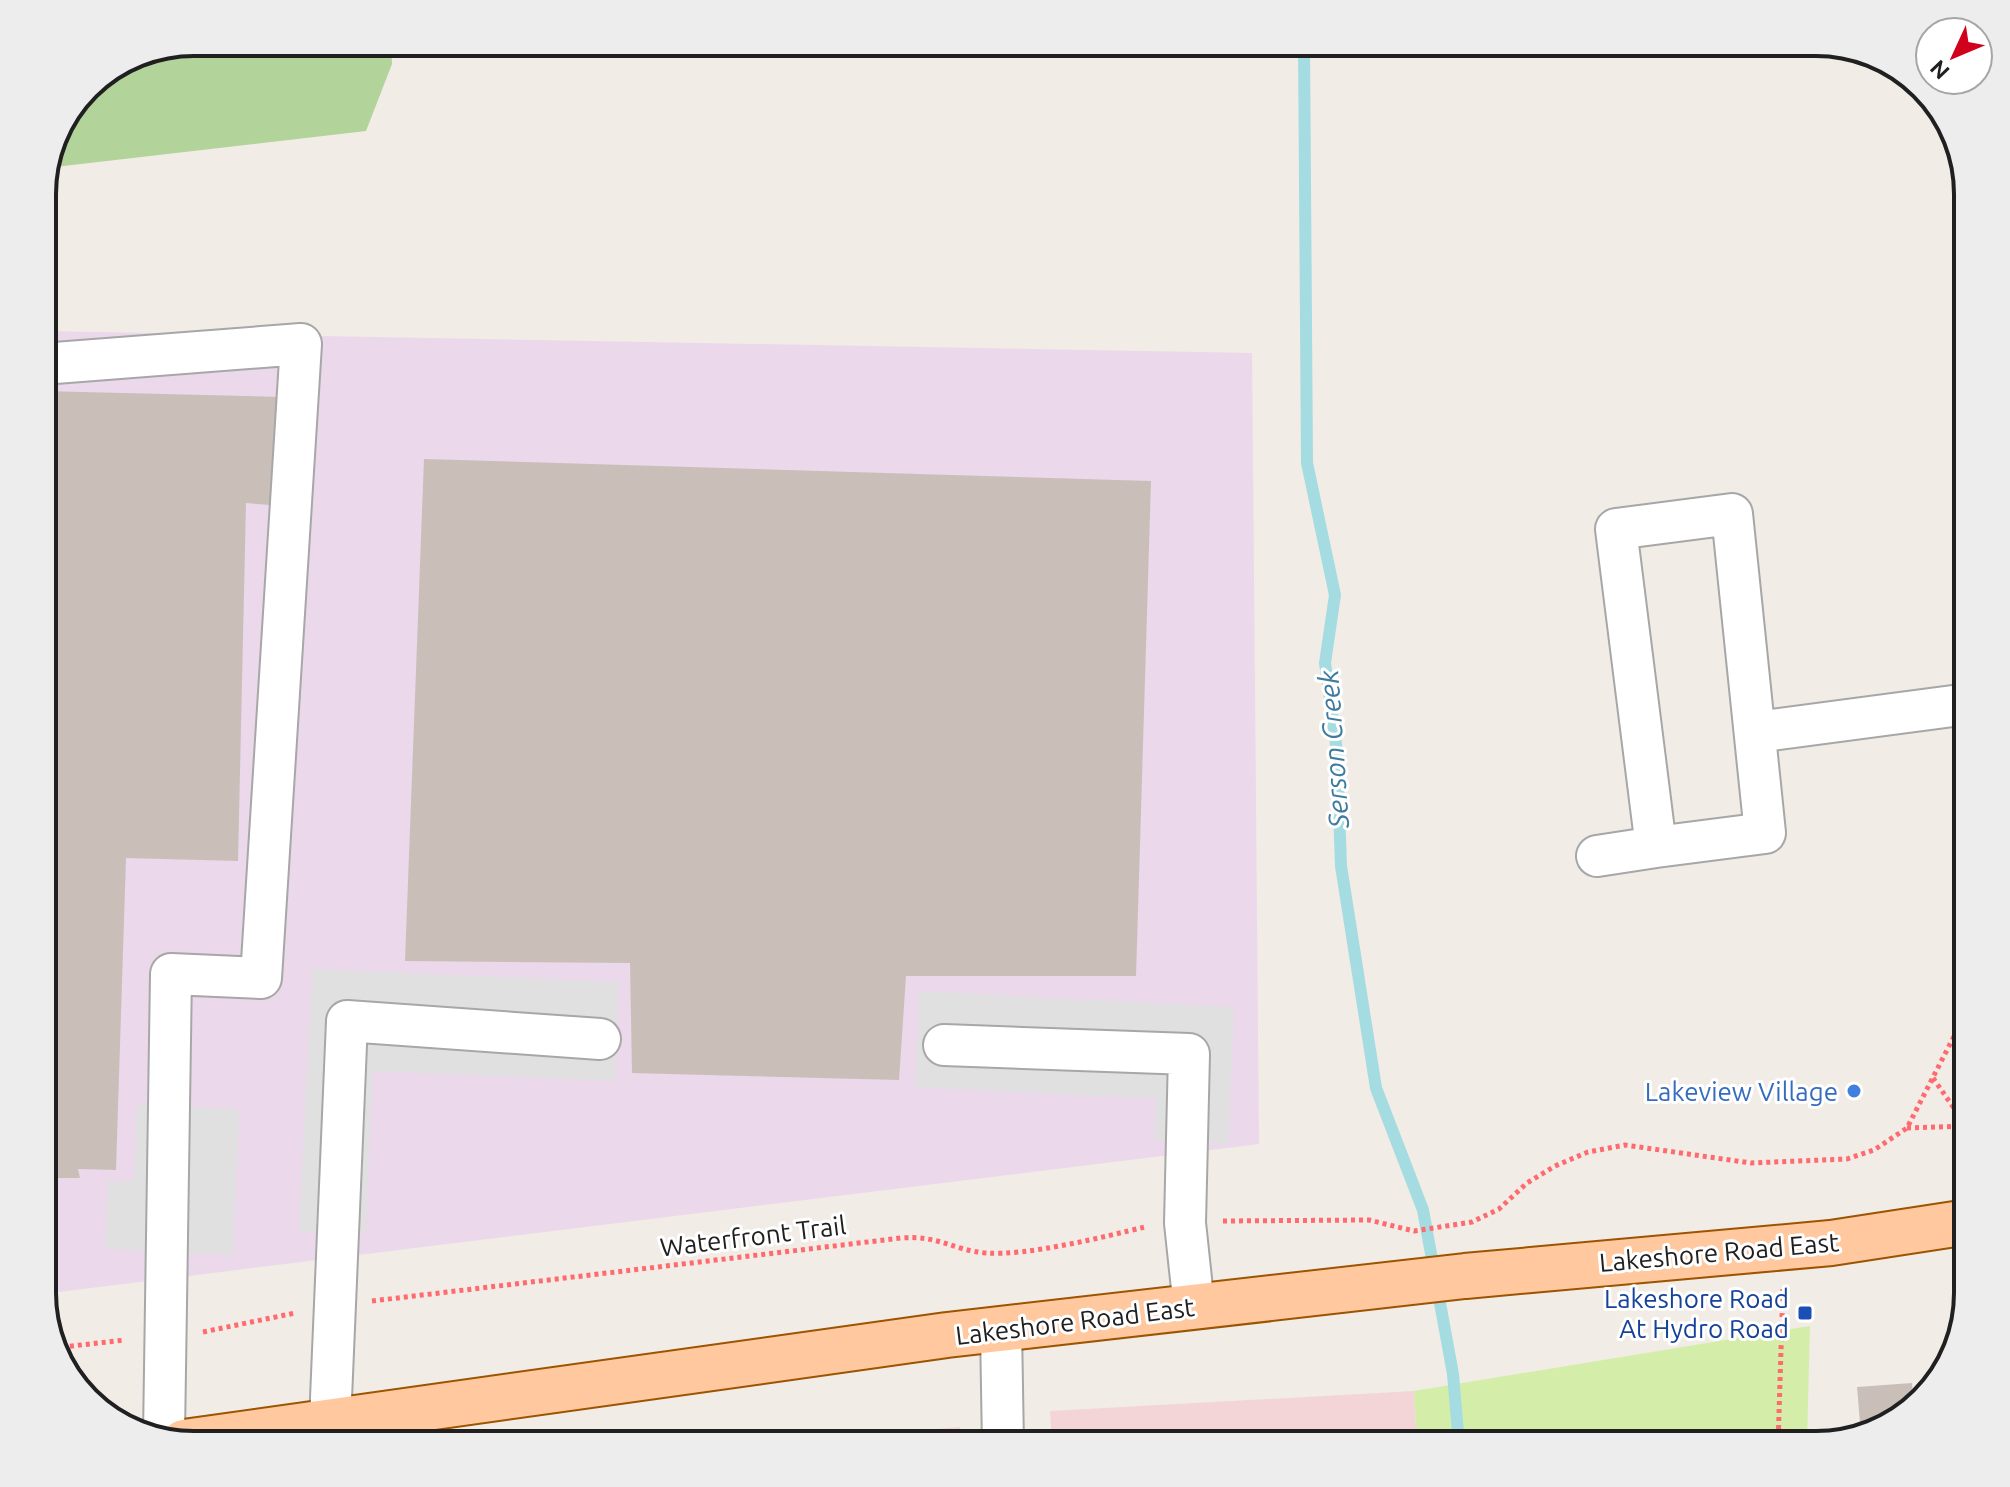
<svg xmlns="http://www.w3.org/2000/svg" width="2010" height="1487" viewBox="0 0 2010 1487" font-family="Ubuntu,sans-serif">
<rect width="100%" height="100%" fill="#f1ece6"/>
<!-- commercial -->
<path fill="#f3d5d8" d="M1414 1391 1417 1445H1052L1050 1411Z
M960 1427V1445H744Z"/>
<!-- industrial -->
<path fill="#ebd8ea" d="M42 331 1252 353 1259 1144 42 1294Z"/>
<!-- grass -->
<path fill="#d4eeaa" d="M1810 1326 1807 1445H1417L1414 1391Z"/>
<!-- forest -->
<path fill="#b2d399" d="M193 42H391L392 64 366 131 46 168 58 126 93 80Z"/>
<!-- parking -->
<path fill="#e0e0e0" d="M312 969 618 982 615 1081 373 1071 365 1233 299 1232Z
M919 991 1234 1007 1228 1144 1154 1140 1156 1099 915 1087Z
M137 1105 239 1109 233 1255 105 1249 108 1181H134Z"/>
<g fill="none" stroke-linecap="round" stroke-linejoin="round">
<!-- stream -->
<path stroke="#a4dce1" stroke-width="12" d="M1304 42 1307 463 1335 595 1325 663 1337 751 1341 866 1376 1088 1423 1210 1453 1374 1459 1445"/>
</g>
<!-- building -->
<path fill="#cabeb9" d="M42 391 283 397V506L246 503 238 861 126 858 116 1170 78 1169 80 1178H42Z
M424 459 1151 481 1136 976H906L899 1080 632 1073 630 963 405 961Z
M1912 1383 1914 1404 1883 1430 1861 1435 1857 1387Z"/>
<g fill="none" stroke-linecap="round" stroke-linejoin="round">
<defs>
<path id="minor" d="M42 364 301 344 261 978 171 974 164 1435
M1732 514 1765 833 1656 847 1616 529Z
M1756 732 1968 704
M1597 856 1656 847
M944 1045 1189 1054 1185 1223 1194 1307
M1001 1329 1003 1445
M330 1422 347 1021 600 1039"/>
<path id="major" d="M184 1442 947 1335 1465 1276 1831 1243 1968 1222"/>
</defs>
<!-- minor casing -->
<use href="#minor" stroke="#a7a7a7" stroke-width="44"/>
<!-- major casing -->
<use href="#major" stroke="#9d5400" stroke-width="48"/>
<!-- path -->
<path stroke="#ff6a6f" stroke-width="5" stroke-dasharray="4 4" stroke-linecap="butt" d="M1956 666 1968 412
M1963 744 1968 768
M1933 1078 1965 1124
M1907 1128 1968 1126
M1223 1221 1369 1220 1414 1231 1472 1222 1499 1209 1527 1183 1555 1166 1588 1152 1625 1145 1751 1163 1847 1159 1874 1150 1907 1128 1968 1009
M372 1301 901 1238C939 1235 952 1250 986 1253 1028 1256 1103 1237 1145 1227
M203 1332 295 1313
M54 1348 125 1340
M1778 1445 1783 1286"/>
<!-- minor -->
<use href="#minor" stroke="#fff" stroke-width="40"/>
<!-- major -->
<use href="#major" stroke="#ffc89e" stroke-width="44"/>
</g>
<!-- markers -->
<circle fill="#3f7fe0" stroke="#fff" stroke-width="3" cx="1854" cy="1091" r="8"/>
<rect fill="#1a4fb4" stroke="#fff" stroke-width="3" x="1797" y="1305" width="16" height="16" rx="4"/>
<g text-anchor="middle" dominant-baseline="central" stroke-width="6" stroke-linejoin="round" paint-order="stroke">
<!-- shop labels -->
<g font-size="26" fill="#366cbe" stroke="#fff" text-anchor="end">
<text x="1838" y="1091">Lakeview Village</text>
</g>
<!-- street labels -->
<g font-size="26" fill="#202020" stroke="#fff">
<text transform="translate(753 1236) rotate(-7)">Waterfront Trail</text>
<text transform="translate(1719 1252) rotate(-5)">Lakeshore Road East</text>
<text transform="translate(1075 1321) rotate(-7)">Lakeshore Road East</text>
</g>
<!-- transit labels -->
<g font-size="26" fill="#164399" stroke="#fff" text-anchor="end">
<text x="1789" y="1298">Lakeshore Road<tspan x="1789" dy="30">At Hydro Road</tspan></text>
</g>
<!-- water labels -->
<g font-size="28" font-style="italic" fill="#3e7b9e" stroke="#fff">
<text transform="translate(1333 749) rotate(-94)">Serson Creek</text>
</g>
</g>
<!-- crop -->
<path d="M0 0H2010V1487H0ZM194 56H1816A138 138 0 0 1 1954 194V1293A138 138 0 0 1 1816 1431H194A138 138 0 0 1 56 1293V194A138 138 0 0 1 194 56Z" fill="#ededed" fill-rule="evenodd"/>
<path fill="none" stroke="#202020" stroke-width="4" d="M194 56H1816A138 138 0 0 1 1954 194V1293A138 138 0 0 1 1816 1431H194A138 138 0 0 1 56 1293V194A138 138 0 0 1 194 56Z"/>
<!-- north arrow -->
<g transform="translate(1954 56) rotate(226)"><circle r="38" fill="#ffffff" stroke="#a6a6a6" stroke-width="2"/>
<path d="M0-6L14 30L0 20L-14 30Z" fill="#d1001c"/>
<text y="-12" font-size="22" font-weight="bold" text-anchor="middle" fill="#202020">N</text>
</g>
</svg>
